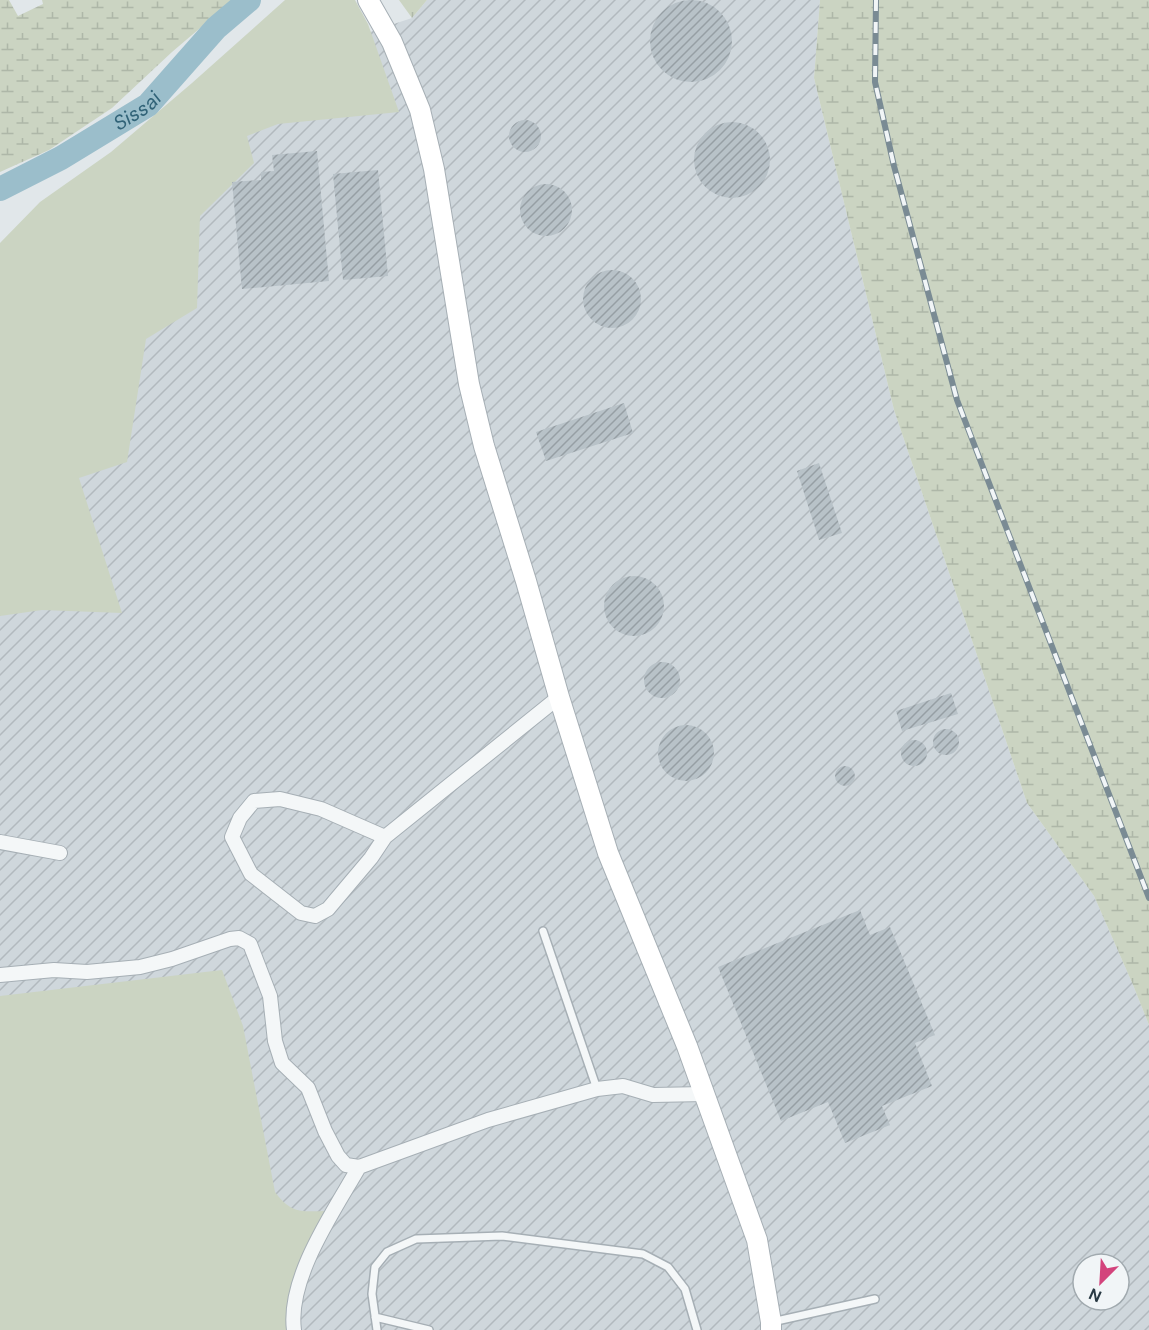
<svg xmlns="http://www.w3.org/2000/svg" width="1149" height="1330" viewBox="0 0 1149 1330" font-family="'DM Sans',sans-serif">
<defs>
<pattern id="industrial-furrows" width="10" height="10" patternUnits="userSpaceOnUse" patternTransform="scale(1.5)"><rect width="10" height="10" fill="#cfd7dc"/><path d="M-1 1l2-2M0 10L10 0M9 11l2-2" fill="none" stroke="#b2b9be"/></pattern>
<pattern id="wetland-marsh" width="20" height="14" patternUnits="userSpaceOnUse" patternTransform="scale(1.5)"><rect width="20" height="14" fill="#cbd4c2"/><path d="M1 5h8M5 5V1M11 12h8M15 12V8" fill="none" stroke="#aeb7a8"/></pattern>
<pattern id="building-hatch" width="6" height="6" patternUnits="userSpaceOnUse" patternTransform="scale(1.5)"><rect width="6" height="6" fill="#b8c2c8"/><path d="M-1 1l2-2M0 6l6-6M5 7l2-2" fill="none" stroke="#969fa4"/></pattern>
</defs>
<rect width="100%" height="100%" fill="#e1e7ea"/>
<!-- industrial -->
<path fill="url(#industrial-furrows)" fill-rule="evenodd" d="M427 0H820L814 78 894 410 1027 803 1094 896 1133 985 1149 1025V1330H0V277L245 73 412 18ZM1083 1264H1119V1300H1083Z"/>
<!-- grass -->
<path fill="#cbd4c2" d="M285 0H355L368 24 399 112 278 124 247 136 254 163 200 216 197 308 146 339 127 462 79 478 122 613 42 610 0 616V243L40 202 111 152 192 83Z
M222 970 243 1026 275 1192C292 1215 302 1211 329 1211L306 1252 286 1318 289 1330H0V996Z"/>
<!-- wetland -->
<path fill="url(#wetland-marsh)" d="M0 0H9L18 16 43 4 42 0H233L172 52 112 108 49 150 0 172Z
M399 0H427L412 18Z
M820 0H1149V1025L1133 985 1094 896 1027 803 894 410 814 78Z"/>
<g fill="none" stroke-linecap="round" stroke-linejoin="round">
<!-- river -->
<path stroke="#9bbecb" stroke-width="24" id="s1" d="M0 189 61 158 148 105 216 28 249 0"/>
</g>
<!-- building -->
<path fill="url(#building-hatch)" d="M650 41a41 41 0 1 1 82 0a41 41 0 1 1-82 0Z
M509 136a16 16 0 1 1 32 0a16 16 0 1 1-32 0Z
M694 160a38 38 0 1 1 76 0a38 38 0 1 1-76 0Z
M317 151 329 281 242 289 232 182 261 180V172L274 171 272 155Z
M378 170 388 276 343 280 333 174Z
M520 210a26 26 0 1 1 52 0a26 26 0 1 1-52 0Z
M583 299a29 29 0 1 1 58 0a29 29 0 1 1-58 0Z
M624 403 633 433 546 461 536 432Z
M819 463 842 533 819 540 797 471Z
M604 606a30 30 0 1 1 60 0a30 30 0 1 1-60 0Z
M644 680a18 18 0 1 1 36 0a18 18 0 1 1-36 0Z
M951 693 958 714 902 731 896 711Z
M658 753a28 28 0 1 1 56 0a28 28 0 1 1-56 0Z
M933 742a13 13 0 1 1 26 0a13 13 0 1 1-26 0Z
M901 753a13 13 0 1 1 26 0a13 13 0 1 1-26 0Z
M835 776a10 10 0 1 1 20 0a10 10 0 1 1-20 0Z
M860 910 870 935 890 927 935 1035 915 1043 932 1086 882 1106 890 1125 845 1143 828 1102 781 1121 718 967Z"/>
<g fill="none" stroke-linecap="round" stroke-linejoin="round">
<defs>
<path id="lane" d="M543 931 597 1089
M375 1317 429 1330
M772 1322 875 1299
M377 1330 372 1294 375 1267 387 1252 416 1239 502 1236 643 1254 668 1267 685 1289 697 1330"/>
<path id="street" d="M385 837 321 809 280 799 254 801 240 818 232 837 251 874 301 913 315 916 328 909 371 858 385 837 559 697
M0 842 60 853
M0 975 54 970 87 972 140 967 172 959 230 939 239 938 250 944 270 996 275 1041 282 1063 308 1088 325 1131 338 1156 346 1165 359 1167 488 1120 597 1089 623 1086 653 1095 705 1094
M294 1330C287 1278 334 1211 359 1167"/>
<path id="secondary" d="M368 0 392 42 420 110 434 169 469 384 484 446 526 581 559 697 608 853 687 1046 757 1240 771 1322V1330"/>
</defs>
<!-- lane casing -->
<use href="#lane" stroke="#a6afb5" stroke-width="10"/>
<!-- street casing -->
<use href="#street" stroke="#a6afb5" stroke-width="16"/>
<!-- secondary casing -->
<use href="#secondary" stroke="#a6afb5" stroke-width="22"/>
<!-- lane -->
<use href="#lane" stroke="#f4f7f8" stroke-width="7"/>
<!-- street -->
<use href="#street" stroke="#f4f7f8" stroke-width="14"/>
<!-- secondary -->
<use href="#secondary" stroke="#fff" stroke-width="20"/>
<defs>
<path id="rail" d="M876 0 875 82 894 166 957 400 1149 898"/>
</defs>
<!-- rail casing -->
<use href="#rail" stroke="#7a8b94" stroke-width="6"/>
<!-- rail -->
<use href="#rail" stroke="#f1f5f7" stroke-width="4" stroke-dasharray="11" stroke-linecap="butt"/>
</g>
<g text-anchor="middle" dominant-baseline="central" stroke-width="4.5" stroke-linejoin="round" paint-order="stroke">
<!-- water labels -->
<g font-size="20" font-style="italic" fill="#316378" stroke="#f1f5f7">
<text stroke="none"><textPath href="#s1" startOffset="158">Sissai</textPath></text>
</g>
</g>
<!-- north arrow -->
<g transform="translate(1101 1282) rotate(204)"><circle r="28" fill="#f1f5f7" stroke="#a1aaaf" stroke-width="1.5"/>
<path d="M0-4.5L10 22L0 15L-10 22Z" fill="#d3437c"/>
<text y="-9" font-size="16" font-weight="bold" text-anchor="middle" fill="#293943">N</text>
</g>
</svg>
